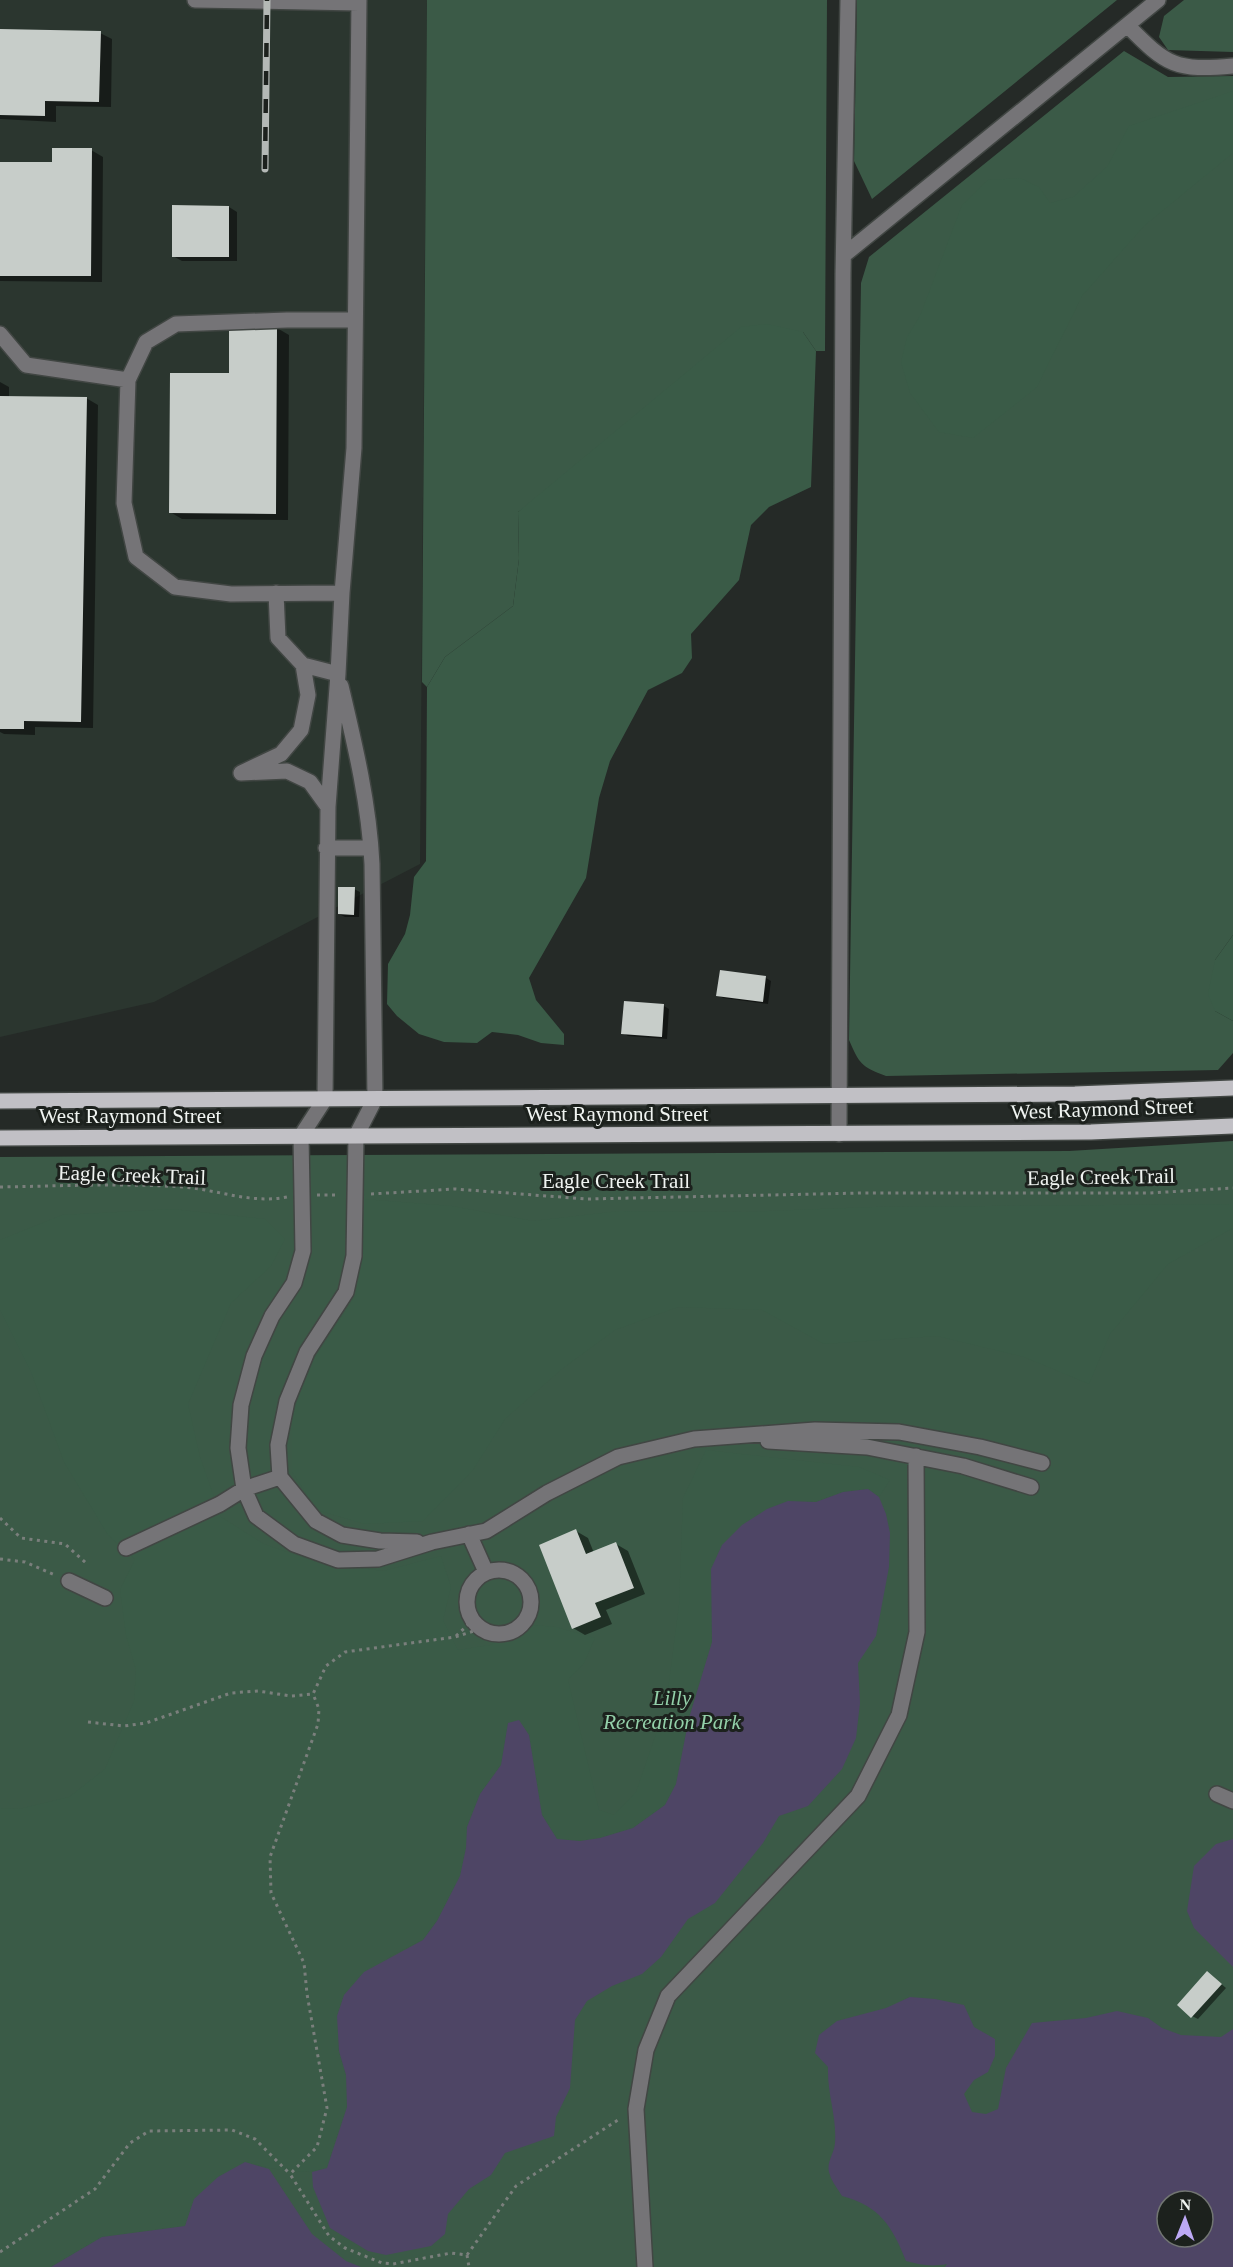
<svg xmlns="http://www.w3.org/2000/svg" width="1233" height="2267" viewBox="0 0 1233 2267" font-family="Georgia,serif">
<rect width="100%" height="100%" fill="#252a27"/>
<!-- built -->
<path fill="#2b362f" d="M0 0H427L420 864 154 1002 0 1037Z"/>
<!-- green -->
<path fill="#3b5a47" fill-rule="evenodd" d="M427 0H827L825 351H816L803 332 518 512 519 559 513 606 445 657 427 687 422 682Z
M857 0H1117L872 199 854 161Z
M1184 0H1233V52L1168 50 1159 37 1164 16Z
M1124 51 1168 77 1233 76V935L1215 960V1011L1233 1021V1053L1218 1070 886 1076C861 1067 859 1063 849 1040L861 283 869 257Z
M1233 1141V2267H0V1157L1069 1151ZM1167 2201H1203V2237H1167Z"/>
<!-- forest -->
<path fill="#3a5b47" d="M1233 91V153L1144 226 1082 296 1037 387 973 438 939 432 910 393 901 362 907 337 920 316 962 205 988 180 1020 178 1039 187 1050 203 1073 197 1107 167 1129 126Z
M767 324 803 332 816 351 811 487 769 507 751 525 739 580 691 634 692 658 682 673 648 690 610 761 599 798 586 878 529 978 536 1000 564 1034V1045L541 1043 518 1035 492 1032 477 1043 444 1042 419 1034 397 1016 387 1004 388 964 405 934 410 915 414 877 426 861 427 687 445 657 513 606 519 559 518 512 741 327Z
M1233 935V1021L1215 1011 1208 994 1215 960Z
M363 1199 452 1206 533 1221 619 1211 745 1212 872 1207 1233 1204V1228L1168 1264 1110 1334 1089 1384 1024 1357 937 1336 824 1344 762 1310 678 1307 615 1330 562 1369 505 1419 473 1470 423 1521 364 1524 317 1510 292 1472V1418L307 1369 356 1295Z
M172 1209 265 1219 285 1239 271 1266 231 1303 188 1404 200 1457 221 1517 264 1544 317 1562 383 1571 441 1556 451 1587 443 1620 458 1650 490 1645 534 1625 556 1627 595 1638 584 1663 568 1680 599 1810 614 1815 636 1792 666 1705 679 1605 683 1498 706 1450 859 1467 890 1480 879 1497 868 1489 843 1492 816 1502 788 1501 711 1569 712 1642 689 1718 676 1784 665 1805 633 1828 600 1838 580 1841 557 1839 542 1815 529 1735 508 1723 501 1765 480 1794 467 1827 466 1848 460 1876 437 1921 423 1940 392 1955 344 1995 337 2016 339 2051 346 2075 347 2107 327 2168C300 2176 271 2169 245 2162L194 2199 185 2226 102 2237 51 2267H0V1808L19 1809 69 1797 105 1769 134 1701 136 1670 126 1635 120 1590 135 1559 108 1535 64 1462 31 1372 0 1310V1240L62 1215Z"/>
<!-- water -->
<path fill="#4e4565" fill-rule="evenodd" d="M868 1489 879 1497 886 1514 890 1533 889 1567 876 1636 858 1663 860 1703 856 1738 842 1769 808 1806 779 1816 763 1843 715 1903 688 1919 661 1957 642 1974 612 1986 587 2001 575 2020 570 2088 556 2117 554 2136 505 2153 491 2175 469 2189 448 2214 445 2234 431 2246 386 2255 368 2251 330 2228 313 2187 312 2172 327 2168 347 2107 346 2075 339 2051 337 2016 344 1995 364 1972 423 1940 437 1921 460 1876 466 1848 467 1827 480 1794 501 1765 508 1723 519 1720 529 1735 542 1815 557 1839 580 1841 600 1838 633 1828 665 1805 676 1784 689 1718 712 1642 711 1569 722 1545 742 1525 767 1509 788 1501 816 1502 843 1492Z
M1233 1839V1967L1194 1928 1187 1911 1194 1866 1216 1844Z
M910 1997 935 1999 964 2005 974 2027 995 2039V2056L988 2072 974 2080 964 2094 972 2112 986 2114 998 2109 1006 2068 1032 2023 1086 2018 1117 2011 1148 2018 1162 2028 1181 2035 1221 2037 1233 2029V2267H945L947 2264C931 2267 921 2265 906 2261 892 2226 880 2206 842 2196 838 2189 832 2182 830 2175 825 2163 834 2155 835 2143 837 2117 827 2094 828 2067L815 2053 819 2035 837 2021 886 2008ZM1167 2201H1203V2237H1167Z
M245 2162 269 2169 312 2234 346 2261 361 2267H51L102 2237 185 2226 194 2199 218 2177Z"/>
<!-- shadow -->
<path fill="#0007" d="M0 31 100 33 112 39 111 107 56 106V122L0 119Z
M91 150 103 157 102 282 0 281V163L54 164Z
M229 207 237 212V261H182L173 256Z
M277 328 289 335 288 520 182 519 170 512 231 375Z
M0 382 9 387V397L86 398 98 405 93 728 35 727V735L4 734 0 732Z
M354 889 360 892 359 917H345L339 914Z
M766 978 771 981 768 1004 723 998 718 995Z
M664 1006 669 1009 667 1039 628 1036 623 1033Z
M576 1531 588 1538 594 1553 616 1544 628 1551 645 1594 606 1610 612 1624 585 1635 573 1628Z
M1212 1976 1226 1988 1198 2019 1192 2016Z"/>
<!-- building -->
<path fill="#c7cdc9" d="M0 29 101 31 99 102 45 101V116L0 115Z
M52 148H92L91 276H0V162H52Z
M172 205 229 206V257H172Z
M229 327H277L276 514 169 513 170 373H229Z
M0 396 87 397 81 722 24 721V729H0Z
M338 887H355L354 915 338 914Z
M720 970 766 976 763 1002 716 996Z
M624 1001 664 1004 662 1037 621 1034Z
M576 1529 586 1554 616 1542 634 1588 595 1603 601 1617 572 1629 539 1545Z
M1207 1971 1222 1984 1191 2018 1177 2005Z"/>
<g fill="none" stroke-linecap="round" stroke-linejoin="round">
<defs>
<path id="minor" d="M195 0 359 3
M359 0 354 448 342 593 338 674 328 807 325 1099 301 1136 303 1251 294 1283 272 1316 254 1356 241 1405 238 1448 244 1489 256 1516 294 1544 338 1560 378 1559 432 1542 486 1531 547 1493 618 1457 694 1439 815 1430 899 1432 980 1447 1042 1463
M1127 25C1167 66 1176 71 1233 66
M844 255 1158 0
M0 334 26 365 128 380
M276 593 278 638 303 665 338 674
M342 593 231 594 175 587 136 557 124 503 128 380 146 342 176 324 287 320H355
M303 665 308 695 301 730 281 754 241 773 287 771 310 782 328 807
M341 686C355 745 369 803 372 864L375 1099 356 1136 354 1256 346 1292 307 1352 287 1401 278 1445 280 1477 316 1521 342 1535 380 1541 417 1542
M326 848H371
M839 1134 843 274 848 0
M768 1441 867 1447 963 1466 1031 1487
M469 1534 486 1572
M126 1548 220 1504 244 1489 280 1477
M467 1602a32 32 0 1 1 64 0a32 32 0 1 1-64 0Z
M69 1581 105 1598
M1217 1794 1233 1801
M645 2267 636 2109 646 2050 668 1996 858 1796 899 1715 917 1632 916 1456"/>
<path id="major" d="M0 1101 1075 1094 1233 1088
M0 1138 1091 1132 1233 1126"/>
</defs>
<!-- minor casing -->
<use href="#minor" stroke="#414643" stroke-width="18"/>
<!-- major casing -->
<use href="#major" stroke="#414643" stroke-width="18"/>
<!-- path -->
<path stroke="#7a7f7c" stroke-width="3" stroke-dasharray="3 4.5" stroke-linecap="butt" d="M0 1187C61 1186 122 1183 183 1187 219 1190 251 1204 287 1197
M371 1194 455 1189 586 1199 862 1193H1150L1233 1188
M317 1195H338
M0 1518 21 1538 65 1544 87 1564
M0 1559 25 1562 55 1575
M480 1629 455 1637 345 1652 326 1666 313 1694 319 1709 318 1724 270 1857 271 1893 304 1963 307 1994 327 2108 317 2147 290 2174 329 2236 345 2248 382 2263 393 2264 451 2253 467 2255 516 2186 621 2118
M456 1636 472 1621
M88 1722 124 1726 146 1723 231 1693 258 1691 291 1696 313 1694
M0 2252 95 2189 130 2143 149 2131 232 2130 255 2139 290 2174
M467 2255 469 2267"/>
<!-- minor -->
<use href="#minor" stroke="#757477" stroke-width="15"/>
<!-- major -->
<use href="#major" stroke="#c1c0c5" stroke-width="15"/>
<defs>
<path id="rail" d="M265 169 267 0"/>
</defs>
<!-- rail casing -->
<use href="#rail" stroke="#b4b9b6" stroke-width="7"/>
<!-- rail -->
<use href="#rail" stroke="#1c211d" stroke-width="4.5" stroke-dasharray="14" stroke-linecap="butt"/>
</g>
<g text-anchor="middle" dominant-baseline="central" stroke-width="6" stroke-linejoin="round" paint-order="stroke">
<!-- street labels -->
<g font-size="21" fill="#f0f4f1" stroke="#1c211d">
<text transform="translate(1102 1109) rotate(-2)">West Raymond Street</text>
<text x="617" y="1114">West Raymond Street</text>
<text x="130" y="1116">West Raymond Street</text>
<text transform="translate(132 1175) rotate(2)">Eagle Creek Trail</text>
<text transform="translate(1101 1177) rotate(-1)">Eagle Creek Trail</text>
<text x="616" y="1181">Eagle Creek Trail</text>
</g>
<!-- park labels -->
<g font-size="21" font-style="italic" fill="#93d0a9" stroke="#1c211d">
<text x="672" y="1698">Lilly<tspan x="672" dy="24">Recreation Park</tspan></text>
</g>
</g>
<!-- north arrow -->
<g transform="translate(1185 2219) rotate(1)"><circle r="28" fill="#1c211d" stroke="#717572" stroke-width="1.5"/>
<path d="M0-4.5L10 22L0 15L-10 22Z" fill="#bda9f5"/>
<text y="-9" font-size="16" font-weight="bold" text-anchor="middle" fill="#f0f4f1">N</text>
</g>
</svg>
